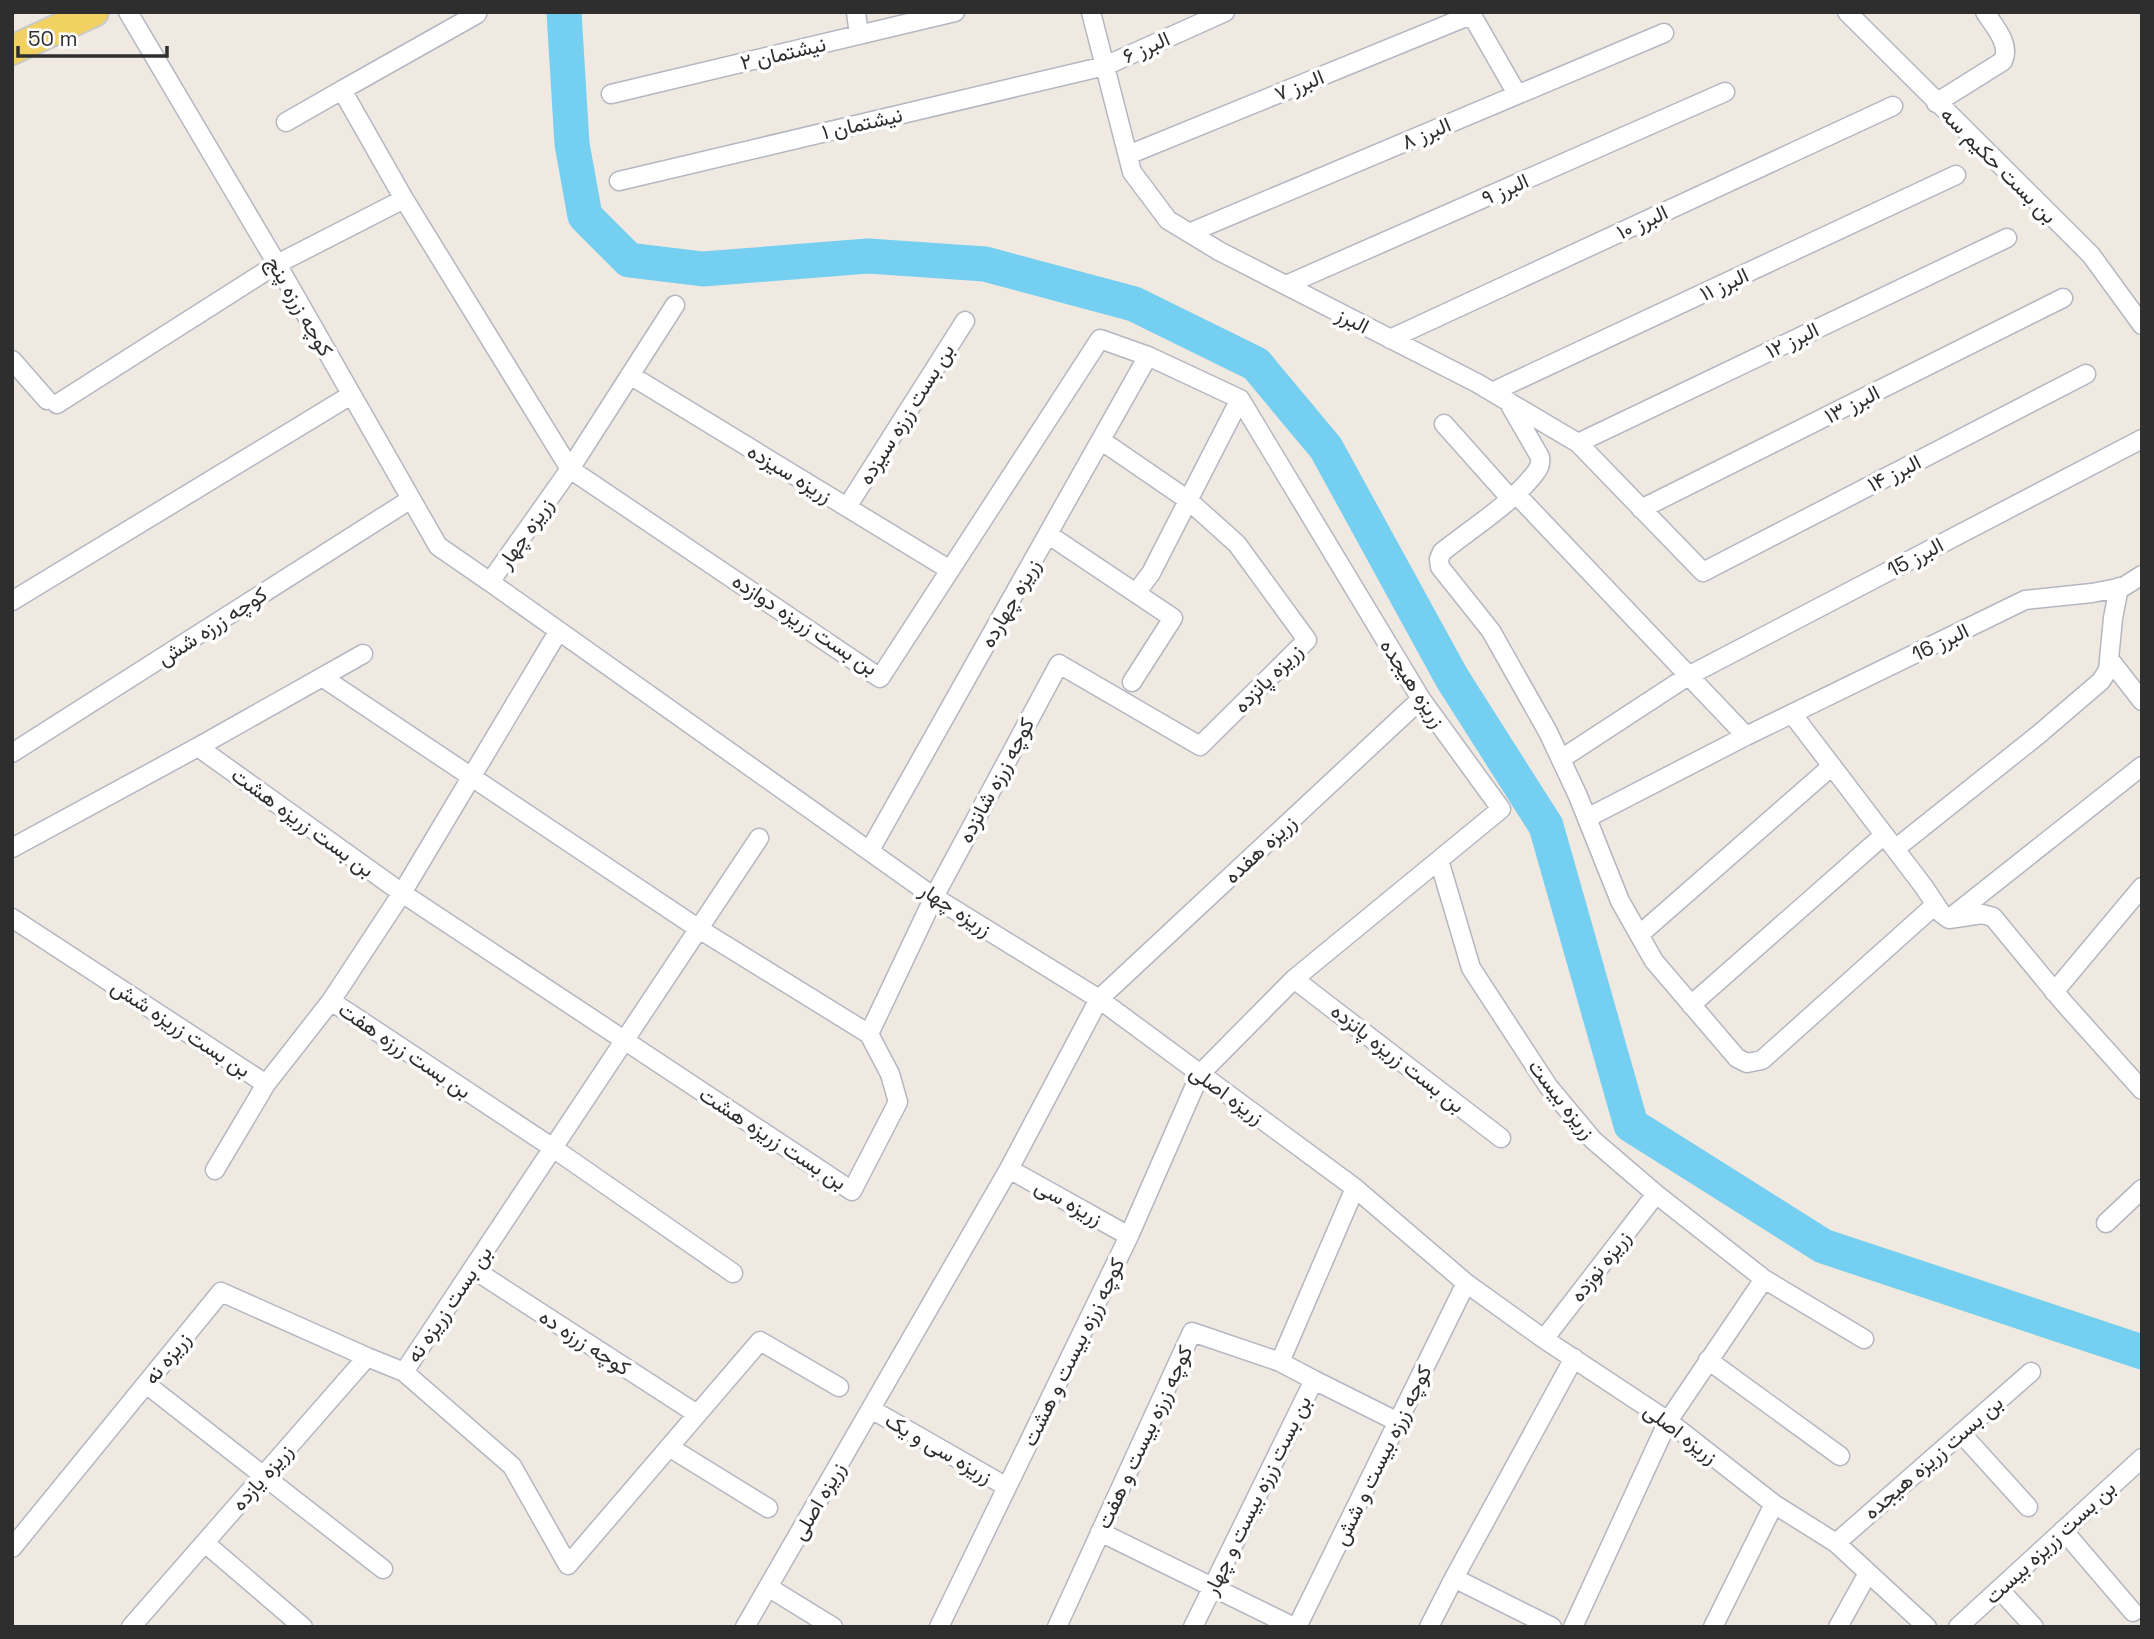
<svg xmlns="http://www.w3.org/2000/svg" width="2154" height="1639" viewBox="0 0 2154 1639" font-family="'Space Grotesk',Vazirmatn,sans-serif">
<rect width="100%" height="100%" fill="#efe9e1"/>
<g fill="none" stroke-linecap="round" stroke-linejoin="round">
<!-- river -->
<path stroke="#75cff0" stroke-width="35" d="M564 12 572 144 585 216 629 260 703 269 868 256 985 264 1134 304 1256 364 1326 448 1452 678 1546 826 1631 1125 1823 1246 2142 1352"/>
<defs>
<path id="minor" d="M128 12 277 264 438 546 490 582
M856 12 859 35
M1091 12 1132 172 1168 220 1219 251 1477 383 1578 443 1703 572 2086 374
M1470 12 1517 94
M1847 12 2091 255 2142 325
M611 94 955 12
M1936 103 2003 61C2011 44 1994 26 1985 12
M286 122 342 90
M1128 155 1471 15
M619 181 1105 66 1225 12
M404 199 342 90 477 14
M1189 233 1664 33
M1286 285 1725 92
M675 305 570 469 880 678 1100 339 1148 356 1240 399
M1390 339 1893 106
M12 360 47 400
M630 375 950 570
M1492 392 1956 175
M57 404 277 264 404 199 570 469 490 582 934 897 1099 999 1421 699
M1510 405 1540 457C1541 463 1540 467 1536 472 1514 502 1472 528 1442 552L1439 559 1440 567 1491 631 1548 732 1578 796 1620 901 1654 961 1737 1058 1747 1063 1762 1060 1935 905
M1444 424 1510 498
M1578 443 2007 238
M1516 494 1746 736
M847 507 965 321
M1641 509 2063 298
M1049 535 1173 618 1132 682
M12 601 351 395
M558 632 402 893 331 1001 553 1148 733 1273
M2110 660 2142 701
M322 677 699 929 869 1034 890 1074 898 1102 852 1191 402 893 198 747 363 654
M1793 715 1924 887 1942 914 1949 919 1982 914 1993 917 2064 1003 2142 1090
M12 753 411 499
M1561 759 1688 676 2142 439
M1587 818 1746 736 2025 600 2092 593 2123 587 2142 575
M759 838 404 1372 512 1466 568 1565 760 1341 839 1387
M12 848 198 747
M1895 849 2038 735 2101 681 2108 670 2113 618 2119 587
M870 850 1148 356
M1439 860 1471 968 1548 1086 1593 1140 1656 1194 1764 1279
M12 918 266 1084 215 1170
M1950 918 2142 766
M1639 935 1832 766
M1294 979 1501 1138
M2054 992 2142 887
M1691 1005 1884 835
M869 1034 934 897 1059 664 1200 746 1307 640 1237 544 1188 500 1102 441
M266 1084 331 1001
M1009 1169 1129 1236
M2106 1223 2142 1189
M473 1269 697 1414
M1544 1339 1656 1194
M1708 1360 1840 1456
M1314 1380 1398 1422
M146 1384 383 1569
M871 1409 1007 1487
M1961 1433 2028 1507
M669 1447 768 1508
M2063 1530 2133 1612
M1100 1532 1294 1627
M205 1543 303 1627
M1836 1543 2031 1372
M12 1548 221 1292 367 1357
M768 1587 833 1627
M1999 1589 2034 1627
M131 1627 367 1357 404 1372
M745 1627 1009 1169 1099 999 1355 1188 1466 1283 1544 1339 1668 1421 1774 1504 1836 1543 1927 1627
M939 1627 1129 1236 1200 1074 1294 979 1501 809 1421 699 1240 399 1151 573 1136 593
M1057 1627 1192 1332 1280 1362
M1193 1627 1314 1380 1280 1362 1355 1188
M1297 1627 1466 1283
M1429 1627 1454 1578
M1552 1627 1454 1578 1574 1358
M1573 1627 1668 1421 1764 1279 1864 1339
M1713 1627 1774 1504
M1838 1627 1868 1573
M1958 1627 2142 1458"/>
<path id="primary" d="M12 50 94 12"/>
</defs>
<!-- minor casing -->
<use href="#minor" stroke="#b4b7c1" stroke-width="21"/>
<!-- primary casing -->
<use href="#primary" stroke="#c9c9c9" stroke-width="32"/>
<!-- minor -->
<use href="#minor" stroke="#fff" stroke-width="18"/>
<!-- primary -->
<use href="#primary" stroke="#f2d163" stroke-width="28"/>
</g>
<g text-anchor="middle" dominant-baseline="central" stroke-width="7" stroke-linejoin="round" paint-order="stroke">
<!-- street labels -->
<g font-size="21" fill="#2e2e2e" stroke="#fff">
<text transform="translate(1146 47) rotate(-24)">البرز ۶</text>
<text transform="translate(783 53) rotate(-13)">نيشتمان ۲</text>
<text transform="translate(1299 85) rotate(-22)">البرز ۷</text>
<text transform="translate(862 123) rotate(-13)">نيشتمان ۱</text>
<text transform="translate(1426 133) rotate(-23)">البرز ۸</text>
<text transform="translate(1999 165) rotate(45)">بن بست حکیم سه</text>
<text transform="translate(1505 189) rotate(-24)">البرز ۹</text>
<text transform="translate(1642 222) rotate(-25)">البرز ۱۰</text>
<text transform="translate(1724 284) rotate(-25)">البرز ۱۱</text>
<text transform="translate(300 306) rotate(60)">کوچه زرزه پنج</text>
<text transform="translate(1353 320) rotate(27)">البرز</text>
<text transform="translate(1792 340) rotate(-26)">البرز ۱۲</text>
<text transform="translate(1852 404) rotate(-27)">البرز ۱۳</text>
<text transform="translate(906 414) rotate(-58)">بن بست زرزه سیزده</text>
<text transform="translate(790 473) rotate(31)">زریزه سیزده</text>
<text transform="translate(1894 473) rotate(-27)">البرز ۱۴</text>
<text transform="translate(525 533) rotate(-55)">زریزه چهار</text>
<text transform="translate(1915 557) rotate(-28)">البرز 15</text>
<text transform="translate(1010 603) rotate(-60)">زریزه چهارده</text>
<text transform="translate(805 624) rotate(33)">بن بست زریزه دوازده</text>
<text transform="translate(212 626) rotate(-33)">کوچه زرزه شش</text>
<text transform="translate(1940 642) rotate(-26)">البرز 16</text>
<text transform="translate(1268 678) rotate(-45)">زریزه پانزده</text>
<text transform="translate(1413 683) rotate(57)">زریزه هیجده</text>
<text transform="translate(996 780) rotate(-62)">کوچه زرزه شانزده</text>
<text transform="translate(303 822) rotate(36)">بن بست زریزه هشت</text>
<text transform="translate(1260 849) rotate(-43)">زریزه هفده</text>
<text transform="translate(956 909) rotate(33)">زریزه چهار</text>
<text transform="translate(181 1028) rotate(33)">بن بست زریزه شش</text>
<text transform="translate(405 1050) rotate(34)">بن بست زرزه هفت</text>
<text transform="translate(1398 1058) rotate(38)">بن بست زریزه پانزده</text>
<text transform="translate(1227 1094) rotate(36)">زریزه اصلی</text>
<text transform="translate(1562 1099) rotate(52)">زریزه بیست</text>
<text transform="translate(773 1138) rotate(33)">بن بست زریزه هشت</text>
<text transform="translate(1069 1202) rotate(29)">زریزه سی</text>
<text transform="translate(1600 1266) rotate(-52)">زریزه نوزده</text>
<text transform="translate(449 1304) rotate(-56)">بن بست زریزه نه</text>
<text transform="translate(585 1342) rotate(33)">کوچه زرزه ده</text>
<text transform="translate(1073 1352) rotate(-64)">کوچه زرزه بیست و هشت</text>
<text transform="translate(167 1358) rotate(-51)">زریزه نه</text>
<text transform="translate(1681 1433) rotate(37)">زریزه اصلی</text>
<text transform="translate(1144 1437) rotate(-65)">کوچه زرزه بیست و هفت</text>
<text transform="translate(939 1448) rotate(30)">زریزه سی و یک</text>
<text transform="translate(1382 1455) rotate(-64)">کوچه زرزه بیست و شش</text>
<text transform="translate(1933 1457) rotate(-41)">بن بست زریزه هیجده</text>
<text transform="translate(262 1477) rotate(-49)">زریزه یازده</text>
<text transform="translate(1257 1495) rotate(-64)">بن بست زرزه بیست و چهار</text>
<text transform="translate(818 1501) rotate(-60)">زریزه اصلی</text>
<text transform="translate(2050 1542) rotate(-43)">بن بست زریزه بیست</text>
</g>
</g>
<!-- border -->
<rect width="2154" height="1639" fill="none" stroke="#2e2e2e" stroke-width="28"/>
<!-- scale -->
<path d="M18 46v10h149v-10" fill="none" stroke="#2e2e2e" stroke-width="3.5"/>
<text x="28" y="46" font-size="21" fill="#2e2e2e" stroke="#ffffff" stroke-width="5" paint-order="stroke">50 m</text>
</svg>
